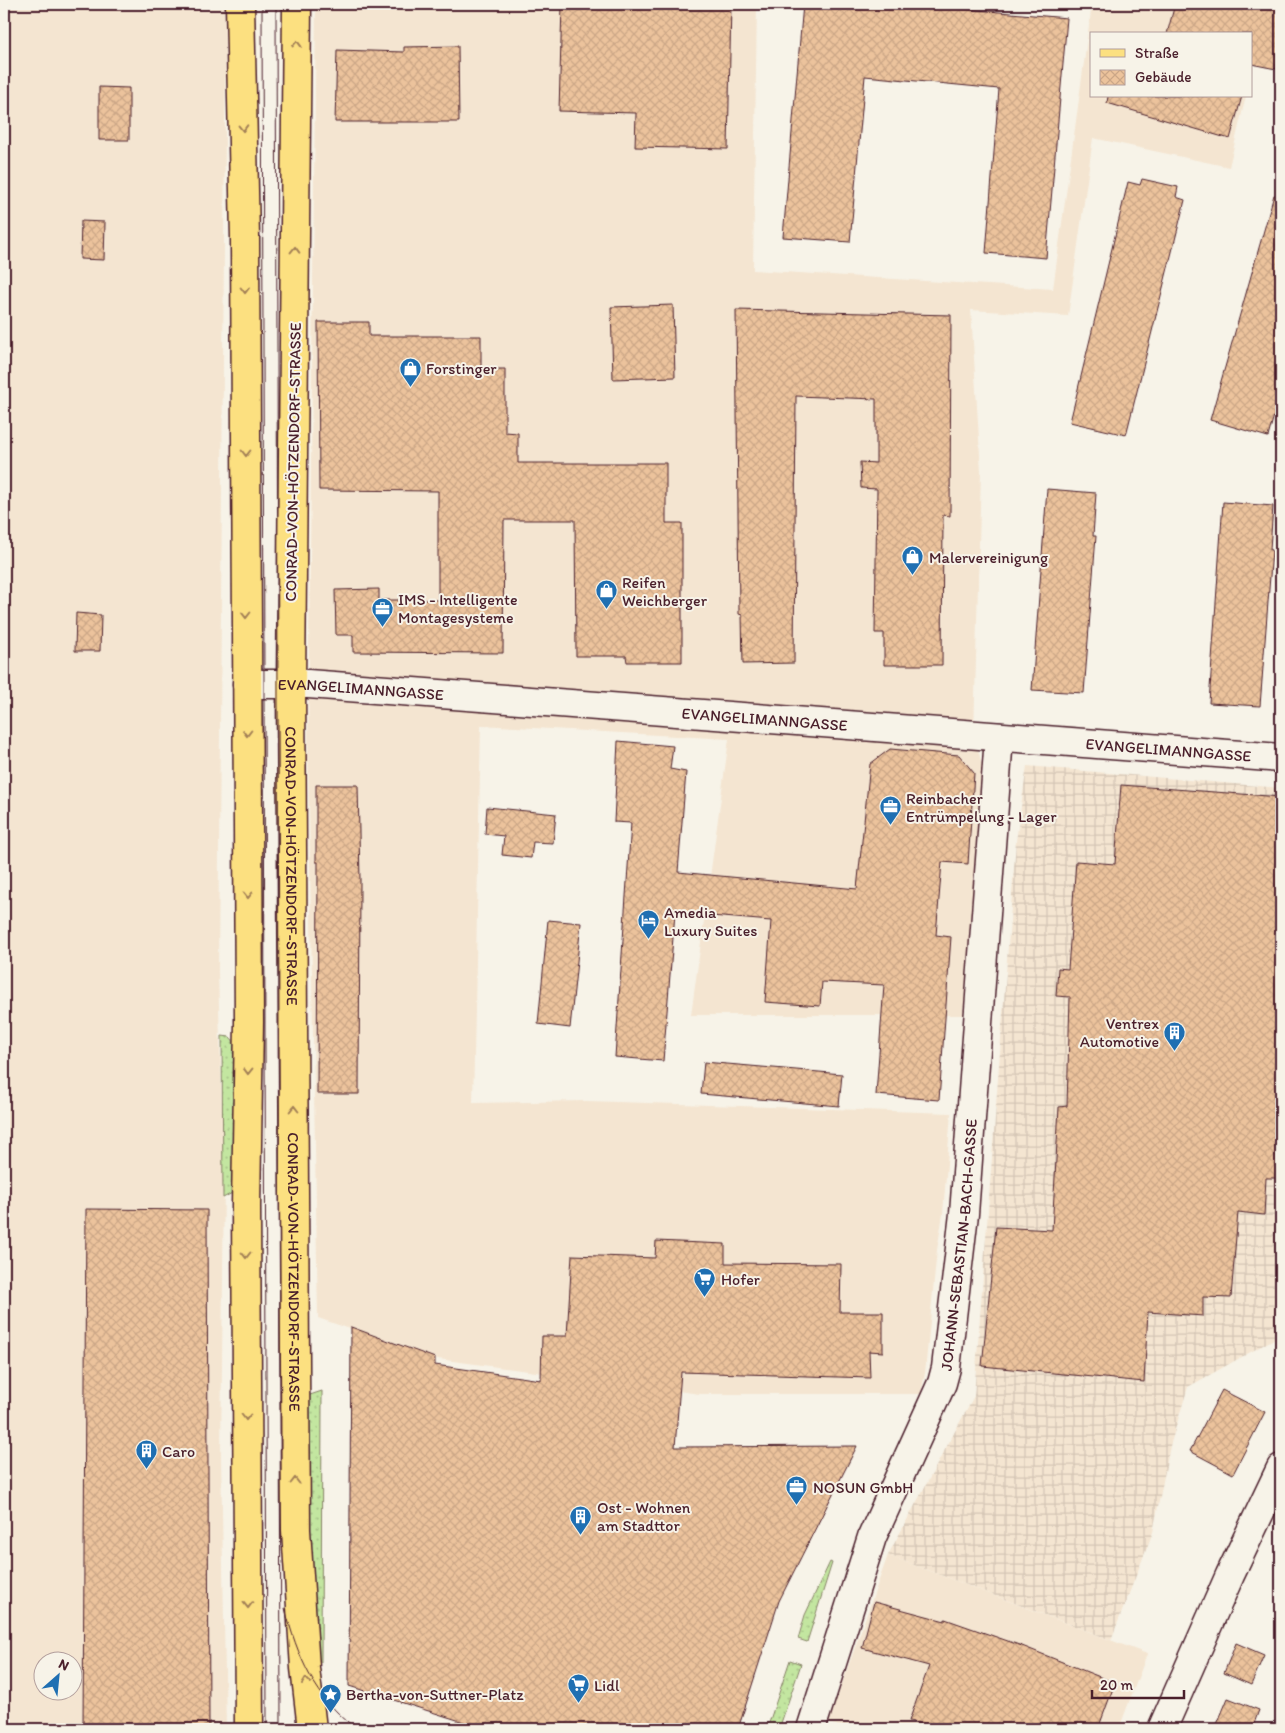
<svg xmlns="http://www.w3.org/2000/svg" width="1285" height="1733" viewBox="0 0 1285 1733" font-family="Itim,sans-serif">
<defs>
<pattern id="industrial-grid" width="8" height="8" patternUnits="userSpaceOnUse" patternTransform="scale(1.25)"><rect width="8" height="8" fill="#f4e5d1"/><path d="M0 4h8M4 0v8" fill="none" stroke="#d3c4b4"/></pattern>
<pattern id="grass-dots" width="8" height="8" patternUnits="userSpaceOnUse" patternTransform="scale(1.25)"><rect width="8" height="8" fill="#c3e6a0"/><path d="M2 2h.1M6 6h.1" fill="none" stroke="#a9c58a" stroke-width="1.8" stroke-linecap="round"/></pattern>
<pattern id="building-cross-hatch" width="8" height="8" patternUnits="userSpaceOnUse" patternTransform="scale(1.25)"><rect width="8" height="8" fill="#ecc39c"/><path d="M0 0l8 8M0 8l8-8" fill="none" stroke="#cca787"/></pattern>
</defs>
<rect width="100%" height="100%" fill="#f7f3e8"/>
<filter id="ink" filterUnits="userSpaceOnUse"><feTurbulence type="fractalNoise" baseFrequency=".02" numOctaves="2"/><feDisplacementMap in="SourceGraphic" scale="10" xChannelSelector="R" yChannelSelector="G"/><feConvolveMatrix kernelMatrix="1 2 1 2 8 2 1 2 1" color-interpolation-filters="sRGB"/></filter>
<g filter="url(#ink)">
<!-- built -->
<path fill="#f4e5d1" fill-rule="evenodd" d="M4 4H226L218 972 224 1182 221 1456 226 1729H4ZM42 1660H72V1690H42Z
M316 4H757L753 270 1053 289 1092 4H1267L1251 73V34H1091V96H1246L1229 167 1093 138 1068 316 971 310 981 471 974 734 983 769 963 1015H691L729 739 481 725 473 1103 586 1101 951 1113 943 1214 937 1250 925 1373 921 1394H700L438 1359 318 1318 308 748Z
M888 1555 1147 1654 1119 1729H850L828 1723Z"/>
<!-- industrial -->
<path fill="url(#industrial-grid)" d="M1027 766 1281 788V1335L1188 1387 1170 1446 1153 1532 1111 1640 888 1555 974 1396 1016 841Z"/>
<!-- grass -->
<path fill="url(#grass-dots)" stroke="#868266" d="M222 1036 230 1037 237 1045 234 1192 223 1198Z
M322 1391 321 1662 316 1664 311 1644 305 1402 310 1395Z
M830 1562 832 1563 807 1642 798 1639 805 1615Z
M790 1660 801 1664 779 1729H767Z"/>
<!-- building -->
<path fill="url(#building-cross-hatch)" stroke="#4a1f2b" d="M637 4H731L728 149 635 147 636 113 559 111 562 5 637 7Z
M803 4H909L1067 18 1046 258 986 253 999 89 865 76 850 242 783 237Z
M1175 4H1281V50L1276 69 1251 64V34H1167Z
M458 46 459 122H335L337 50 404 52V47Z
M99 87 129 88V140H99Z
M1108 96H1242L1230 139 1107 103Z
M1142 179 1178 187 1176 197 1185 200 1126 435 1070 422 1128 182 1140 185Z
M1274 195 1281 196V390L1268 437 1210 420Z
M81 221 105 222 104 260 80 259Z
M673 305 675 377 613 379 611 307Z
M736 310 951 315 950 516 943 515 942 665H884V633H875L877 489 861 488 860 462 876 463V399L796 396 794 663 743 664 742 615 739 614Z
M318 322H369V336H481V369H505V432L518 433V463H666V523H682V662H627L626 656H576L575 520H504L503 653 353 652V635H336L335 590 379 589V600H438V491L319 490Z
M1047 489 1096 493 1093 536H1096L1084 693 1032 690Z
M1223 502 1273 506 1270 549 1272 550 1260 706 1209 703Z
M76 613 101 615 100 651H75Z
M618 741 673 746 670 769 686 772 678 872 857 889 870 764 890 749 959 755 974 773 968 864 942 862 936 935 951 937 939 1100 876 1095 884 985 822 982 820 1006 765 1002 771 921 675 913 663 1061 615 1057 631 823 614 822Z
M316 785H358L360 880 359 1094H317L318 862H316Z
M1121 785 1281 797V1123L1278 1178H1266L1264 1215 1238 1212 1231 1298 1203 1297V1316L1148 1312 1144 1382 982 1366 996 1227 1052 1230 1059 1107 1067 1106 1070 997 1056 996 1058 968 1068 969 1076 861 1115 864Z
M487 807 556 814 553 843 533 842 531 858 502 855 504 836 485 834Z
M548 920 581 923 570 1028 538 1024Z
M704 1062 842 1074 839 1106 701 1094Z
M86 1209 207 1210 209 1729H83Z
M656 1241 725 1244V1263L841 1264 840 1312H883V1352L869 1351 870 1378 681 1372 675 1447 857 1446 779 1601 738 1729H486L349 1686 351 1327 435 1358V1365L541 1380 542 1336H567L572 1255 655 1258Z
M1222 1390 1265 1412 1233 1474 1190 1451Z
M874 1602 945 1621V1619L1022 1646 1115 1683 1098 1729H942L909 1721 929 1666 862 1648Z
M1236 1643 1264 1655 1251 1685 1224 1673Z
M1228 1698 1259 1710 1252 1729H1215Z"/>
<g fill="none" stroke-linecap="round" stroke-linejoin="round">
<defs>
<g id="street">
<path id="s1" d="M247 684H308L1281 758"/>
<path id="s2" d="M811 1729 872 1537 942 1383 946 1368 964 1214 999 737"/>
</g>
<path id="secondary" d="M1162 1729 1230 1575 1281 1468"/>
<g id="primary">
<path d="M240 4 245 238 249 1022 246 1206 249 1729"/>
<path id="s3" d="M297 4 291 684 296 1530 305 1668 312 1729"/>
</g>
</defs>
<!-- street casing -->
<use href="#street" stroke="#4a1f2b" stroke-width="31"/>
<!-- secondary casing -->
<use href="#secondary" stroke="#4a1f2b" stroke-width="31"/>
<!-- primary casing -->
<use href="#primary" stroke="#4a1f2b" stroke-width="31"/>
<!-- street -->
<use href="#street" stroke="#f7f3e8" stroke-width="28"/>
<!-- secondary -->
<use href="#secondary" stroke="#f7f3e8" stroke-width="28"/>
<!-- primary -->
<use href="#primary" stroke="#fce080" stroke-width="28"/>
<!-- tram -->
<path stroke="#4a1f2b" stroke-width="1" d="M262 4 267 1729
M276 4 281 1729
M285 1608C297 1656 315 1699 357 1729"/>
</g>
<!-- one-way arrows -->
<defs><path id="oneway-chevron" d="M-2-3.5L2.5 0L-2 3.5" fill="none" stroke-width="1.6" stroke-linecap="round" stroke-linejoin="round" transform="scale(1.25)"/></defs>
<g stroke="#a38056">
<use href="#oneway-chevron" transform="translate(297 44) rotate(-89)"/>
<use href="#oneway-chevron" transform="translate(243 128) rotate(89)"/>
<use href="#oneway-chevron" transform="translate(295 250) rotate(-89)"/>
<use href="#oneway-chevron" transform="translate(245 290) rotate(90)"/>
<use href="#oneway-chevron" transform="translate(246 453) rotate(90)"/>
<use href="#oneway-chevron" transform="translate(246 615) rotate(90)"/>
<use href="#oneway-chevron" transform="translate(247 733) rotate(90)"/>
<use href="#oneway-chevron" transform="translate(248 895) rotate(90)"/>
<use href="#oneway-chevron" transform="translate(248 1071) rotate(91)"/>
<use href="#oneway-chevron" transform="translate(294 1109) rotate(-90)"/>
<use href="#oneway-chevron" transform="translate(246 1255) rotate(90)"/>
<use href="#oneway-chevron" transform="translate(246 1417) rotate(90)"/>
<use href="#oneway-chevron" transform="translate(295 1481) rotate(-90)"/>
<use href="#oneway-chevron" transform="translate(248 1605) rotate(89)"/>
<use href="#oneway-chevron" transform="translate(306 1681) rotate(-96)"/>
</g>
</g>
<!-- icons -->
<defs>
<symbol id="shop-pin" viewBox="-11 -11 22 30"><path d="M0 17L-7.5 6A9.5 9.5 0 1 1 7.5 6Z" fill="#1f6fb2" stroke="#f7f3e8"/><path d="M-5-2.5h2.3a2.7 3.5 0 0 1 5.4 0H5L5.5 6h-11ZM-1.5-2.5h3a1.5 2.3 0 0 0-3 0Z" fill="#fff"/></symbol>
<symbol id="office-pin" viewBox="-11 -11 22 30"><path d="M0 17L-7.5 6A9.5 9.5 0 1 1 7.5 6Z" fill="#1f6fb2" stroke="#f7f3e8"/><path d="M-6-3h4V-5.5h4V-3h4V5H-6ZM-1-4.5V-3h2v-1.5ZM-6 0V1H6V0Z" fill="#fff"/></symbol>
<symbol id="hotel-pin" viewBox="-11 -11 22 30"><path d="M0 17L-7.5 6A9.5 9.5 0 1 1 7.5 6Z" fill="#1f6fb2" stroke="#f7f3e8"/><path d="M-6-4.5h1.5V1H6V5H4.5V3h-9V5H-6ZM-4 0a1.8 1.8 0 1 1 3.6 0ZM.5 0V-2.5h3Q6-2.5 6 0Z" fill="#fff"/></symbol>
<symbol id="building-pin" viewBox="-11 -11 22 30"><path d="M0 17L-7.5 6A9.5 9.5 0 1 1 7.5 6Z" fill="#1f6fb2" stroke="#f7f3e8"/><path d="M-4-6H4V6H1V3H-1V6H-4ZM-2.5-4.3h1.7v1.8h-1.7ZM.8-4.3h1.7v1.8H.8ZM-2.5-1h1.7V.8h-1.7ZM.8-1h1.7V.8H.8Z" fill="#fff"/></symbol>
<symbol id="supermarket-pin" viewBox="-11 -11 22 30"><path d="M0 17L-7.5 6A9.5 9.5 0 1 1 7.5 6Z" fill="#1f6fb2" stroke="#f7f3e8"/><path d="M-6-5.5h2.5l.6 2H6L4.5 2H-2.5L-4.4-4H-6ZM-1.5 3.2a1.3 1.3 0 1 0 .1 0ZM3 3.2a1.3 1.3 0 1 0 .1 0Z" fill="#fff"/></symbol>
<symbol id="sight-pin" viewBox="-11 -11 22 30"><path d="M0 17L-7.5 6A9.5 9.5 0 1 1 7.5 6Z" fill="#1f6fb2" stroke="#f7f3e8"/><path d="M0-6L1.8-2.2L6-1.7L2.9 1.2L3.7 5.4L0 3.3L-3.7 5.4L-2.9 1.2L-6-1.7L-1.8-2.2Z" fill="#fff"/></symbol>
</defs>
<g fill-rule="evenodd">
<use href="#shop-pin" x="398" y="356" width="25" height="34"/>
<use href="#shop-pin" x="900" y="544" width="25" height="34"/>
<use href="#shop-pin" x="594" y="578" width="25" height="34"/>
<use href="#office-pin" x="370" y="596" width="25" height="34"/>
<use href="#office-pin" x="878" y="794" width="25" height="34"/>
<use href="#hotel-pin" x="636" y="908" width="25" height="34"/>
<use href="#building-pin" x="1162" y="1020" width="25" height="34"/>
<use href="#supermarket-pin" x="692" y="1266" width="25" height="34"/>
<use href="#building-pin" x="134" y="1438" width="25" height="34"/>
<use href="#office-pin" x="784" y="1474" width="25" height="34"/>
<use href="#building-pin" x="568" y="1504" width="25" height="34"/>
<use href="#supermarket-pin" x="566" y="1672" width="25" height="34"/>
<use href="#sight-pin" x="318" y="1682" width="25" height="34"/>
</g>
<g text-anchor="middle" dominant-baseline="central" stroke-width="4" stroke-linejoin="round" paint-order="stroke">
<!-- poi labels -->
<g font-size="16" fill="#4a1f2b" stroke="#f7f3e8" text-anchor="start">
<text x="426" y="368">Forstinger</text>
<text x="929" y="557">Malervereinigung</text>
<text x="622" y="582">Reifen<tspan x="622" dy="18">Weichberger</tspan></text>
<text x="398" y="599">IMS - Intelligente<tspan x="398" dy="18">Montagesysteme</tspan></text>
<text x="906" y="798">Reinbacher<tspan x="906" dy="18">Entrümpelung - Lager</tspan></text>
<text x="664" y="912">Amedia<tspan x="664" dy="18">Luxury Suites</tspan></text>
<text x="1159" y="1023" text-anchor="end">Ventrex<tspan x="1159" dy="18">Automotive</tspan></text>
<text x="721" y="1279">Hofer</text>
<text x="162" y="1451">Caro</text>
<text x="813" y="1487">NOSUN GmbH</text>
<text x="597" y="1507">Ost - Wohnen<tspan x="597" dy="18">am Stadttor</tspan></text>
<text x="594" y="1685">Lidl</text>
<text x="346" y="1694">Bertha-von-Suttner-Platz</text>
</g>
<!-- street labels -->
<g font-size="16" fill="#4a1f2b" stroke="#f7f3e8">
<text transform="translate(293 462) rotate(-89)">CONRAD-VON-HÖTZENDORF-STRASSE</text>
<text stroke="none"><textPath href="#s1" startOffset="114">EVANGELIMANNGASSE</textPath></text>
<text stroke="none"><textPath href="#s1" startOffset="519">EVANGELIMANNGASSE</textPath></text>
<text stroke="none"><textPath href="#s1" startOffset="924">EVANGELIMANNGASSE</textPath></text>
<text stroke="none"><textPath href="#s3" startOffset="862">CONRAD-VON-HÖTZENDORF-STRASSE</textPath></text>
<text stroke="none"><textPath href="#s2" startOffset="510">JOHANN-SEBASTIAN-BACH-GASSE</textPath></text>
<text stroke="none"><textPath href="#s3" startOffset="1268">CONRAD-VON-HÖTZENDORF-STRASSE</textPath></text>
</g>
</g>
<!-- margin -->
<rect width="1285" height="1733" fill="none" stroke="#f7f3e8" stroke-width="20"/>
<rect x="10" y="10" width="1265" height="1713" fill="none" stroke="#4a1f2b" stroke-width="2" filter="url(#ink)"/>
<!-- legend -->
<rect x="1090" y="32" width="162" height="65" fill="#f7f3e8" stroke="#b29e9c"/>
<rect x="1100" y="49" width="25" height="8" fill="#fce080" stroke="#b29e9c"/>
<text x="1135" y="58" font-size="15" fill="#4a1f2b">Straße</text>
<rect x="1100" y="70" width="25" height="15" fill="url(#building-cross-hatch)" stroke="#b29e9c"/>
<text x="1135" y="82" font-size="15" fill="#4a1f2b">Gebäude</text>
<!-- north arrow -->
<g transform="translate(58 1676) rotate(27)"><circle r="24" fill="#f7f3e8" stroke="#b29e9c"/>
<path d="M0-4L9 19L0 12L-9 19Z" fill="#1f6fb2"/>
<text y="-8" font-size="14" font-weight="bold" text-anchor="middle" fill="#4a1f2b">N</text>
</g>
<!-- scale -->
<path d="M1092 1690v8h92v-8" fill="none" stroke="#4a1f2b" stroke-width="2.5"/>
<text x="1100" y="1690" font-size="15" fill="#4a1f2b" stroke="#f7f3e8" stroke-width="4" paint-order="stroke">20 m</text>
</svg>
